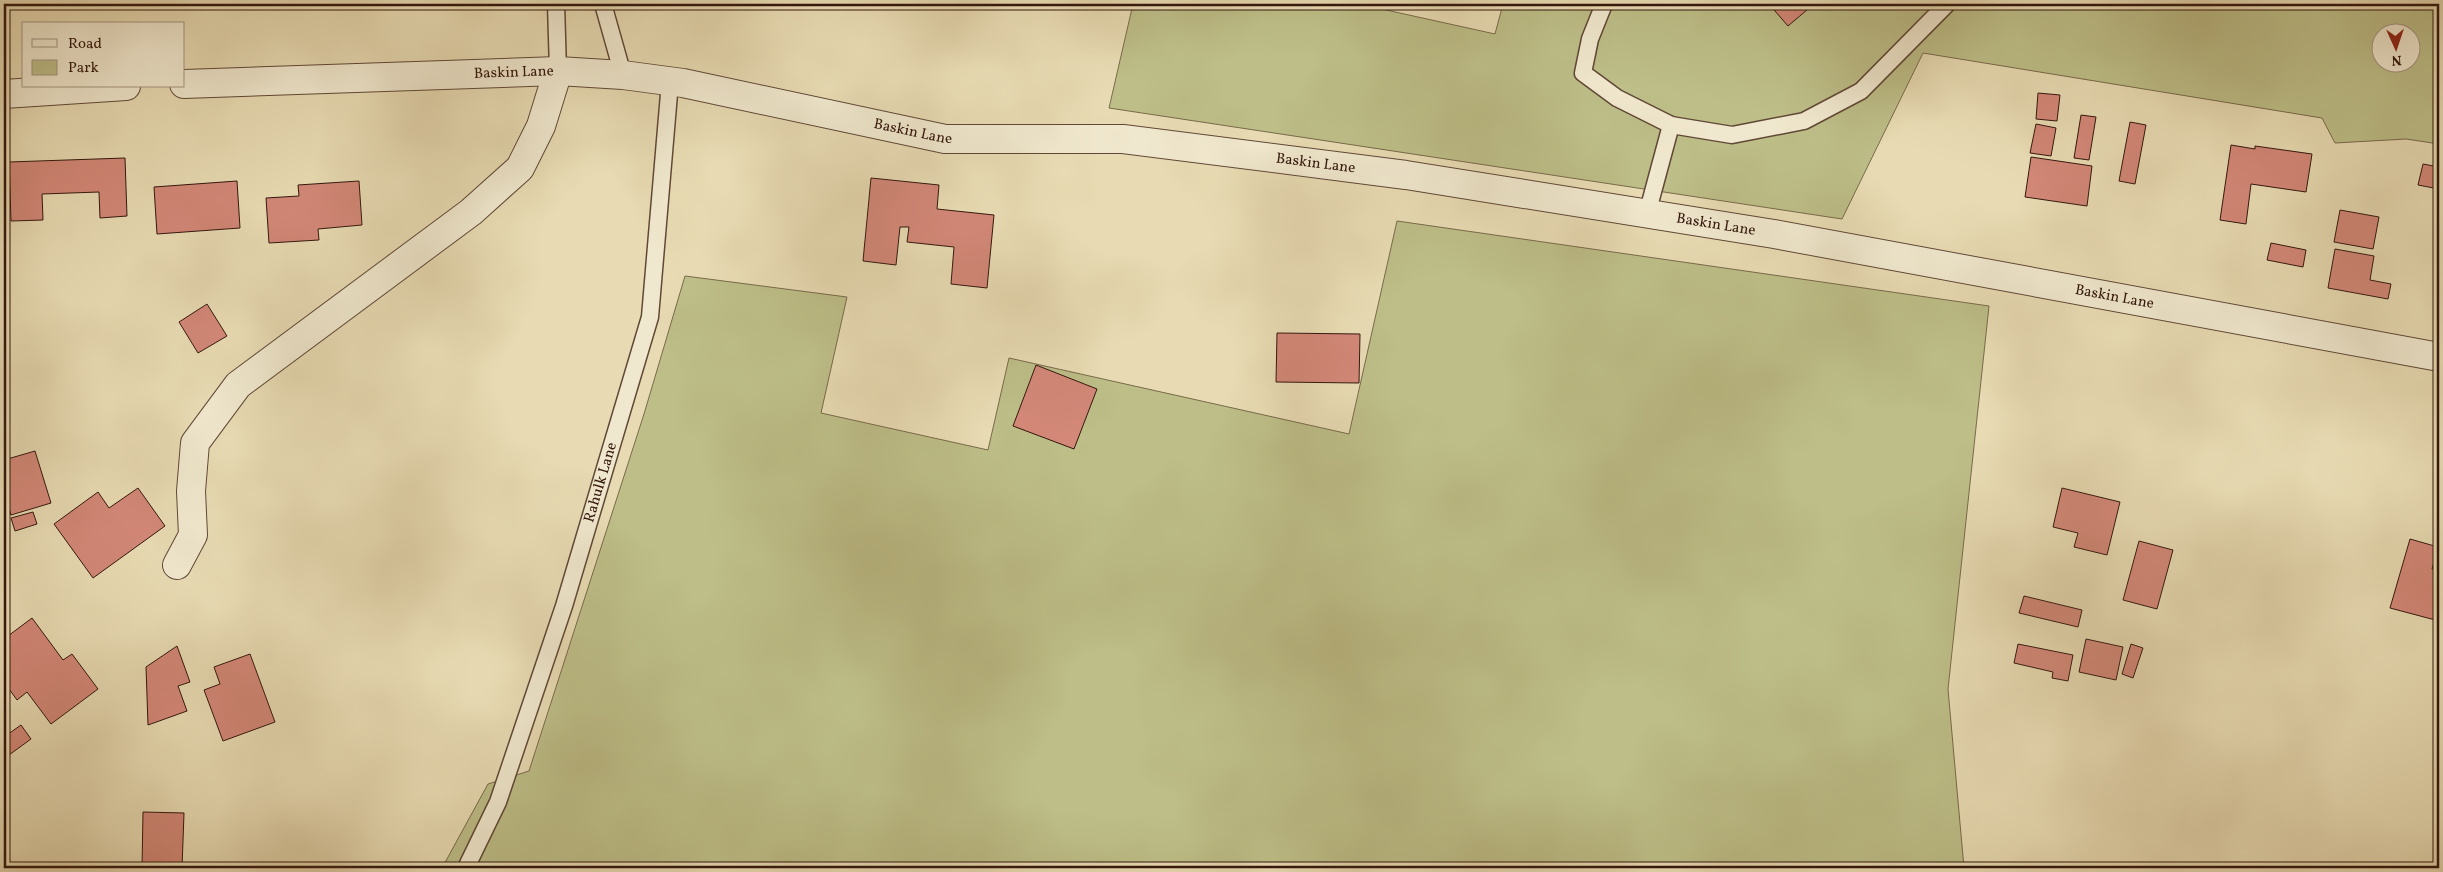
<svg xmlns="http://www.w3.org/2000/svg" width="2443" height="872" viewBox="0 0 2443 872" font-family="Vollkorn,serif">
<rect width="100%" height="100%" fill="#e8dbb3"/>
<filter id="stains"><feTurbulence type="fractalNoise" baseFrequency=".004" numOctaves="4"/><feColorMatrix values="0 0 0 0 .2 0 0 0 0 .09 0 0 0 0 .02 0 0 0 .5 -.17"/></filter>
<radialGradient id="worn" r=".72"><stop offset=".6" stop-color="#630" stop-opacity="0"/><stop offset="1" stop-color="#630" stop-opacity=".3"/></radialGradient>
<!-- green -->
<path fill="#bdbe88" stroke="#786a4a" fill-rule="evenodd" d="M1133 4H1359L1495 34 1503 4H2439V144L2406 139 2335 143 2322 118 1923 53 1842 219 1109 108ZM2380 32H2410V62H2380Z
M1397 221 1989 306 1948 689 1964 868H442L488 784 529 771 644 414 685 276 847 297 821 413 988 450 1009 358 1349 434Z"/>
<!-- building -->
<path fill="#d38878" stroke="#33170d" d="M1769 4H1814L1788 26Z
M2038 93 2060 95 2057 121 2036 119Z
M2081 115 2096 117 2089 160 2074 158Z
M2130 122 2146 125 2135 184 2119 181Z
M2036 124 2056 128 2051 156 2030 153Z
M2231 145 2255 149V146L2312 154 2306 192 2251 184 2246 224 2220 220Z
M2031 157 2092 166 2087 206 2025 197Z
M125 158 127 216 100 218 99 192 42 194 43 220 11 221 9 162Z
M2423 164 2439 167V189L2418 185Z
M871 178 939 185 937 209 994 215 987 288 951 284 954 247 907 242 909 227H900L896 265 863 261Z
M237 181 240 228 157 234 154 187Z
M359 181 362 225 318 229 319 240 269 243 266 198 299 196 298 185Z
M2340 210 2379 217 2373 249 2334 242Z
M2271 243 2306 250 2303 267 2267 260Z
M2335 249 2374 256 2370 280 2391 284 2388 299 2328 288Z
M207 304 227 336 198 353 179 322Z
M1277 333 1360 334 1359 383 1276 382Z
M1036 365 1097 389 1074 449 1013 426Z
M35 451 51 503 11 515 4 492V460Z
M138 488 165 526 93 578 54 524 98 492 109 508Z
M2062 488 2120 502 2107 555 2074 547 2078 533 2053 527Z
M33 512 37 524 15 531 11 518Z
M2410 539 2438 547 2432 569 2439 571V621L2390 608Z
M2139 541 2173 550 2157 609 2123 600Z
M2024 596 2082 610 2078 627 2019 613Z
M32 618 63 660 72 654 98 689 51 724 27 692 17 700 4 682V672L10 668 4 659V639Z
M2086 639 2123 647 2116 680 2079 672Z
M2018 644 2073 655 2068 681 2052 678 2053 672 2014 663Z
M2131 644 2143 648 2133 678 2122 674Z
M177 646 190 682 178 686 187 711 148 725 146 667Z
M250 654 275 722 223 741 204 690 220 684 214 667Z
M21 725 31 739 9 755 4 748V737Z
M143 812 184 813 182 868H142Z"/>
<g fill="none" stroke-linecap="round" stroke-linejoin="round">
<defs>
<g id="service">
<path d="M556 4 558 71"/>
<path d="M603 4 623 75"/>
<path d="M1604 4 1590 39 1583 73 1617 98 1671 125 1732 135 1804 121 1861 91 1947 4"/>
<path d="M1647 214 1671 125"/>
<path id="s1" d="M466 868 498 802 564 606 650 317 670 82"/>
</g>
<path id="minor" d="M177 565 193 535 191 491 195 443 238 385 471 212 520 168 541 126 558 71"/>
<g id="tertiary">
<path id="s2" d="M184 84 558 71 623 75 683 83 945 139H1123L1406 175 1774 234 2439 357"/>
<path d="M4 94 126 86"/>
</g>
</defs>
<!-- service casing -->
<use href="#service" stroke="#604836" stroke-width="19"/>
<!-- minor casing -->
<use href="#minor" stroke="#604836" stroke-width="30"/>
<!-- tertiary casing -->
<use href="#tertiary" stroke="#604836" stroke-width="30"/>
<!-- service -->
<use href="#service" stroke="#f0e8ce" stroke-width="16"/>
<!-- minor -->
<use href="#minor" stroke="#f0e8ce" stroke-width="28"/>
<!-- tertiary -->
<use href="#tertiary" stroke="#f0e8ce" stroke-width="28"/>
</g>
<g text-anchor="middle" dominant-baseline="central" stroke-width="5" stroke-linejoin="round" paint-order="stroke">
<!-- street labels -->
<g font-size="15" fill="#33170d" stroke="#f0e8ce">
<text stroke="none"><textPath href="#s2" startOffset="330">Baskin Lane</textPath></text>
<text stroke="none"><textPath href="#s2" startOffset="735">Baskin Lane</textPath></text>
<text stroke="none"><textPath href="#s2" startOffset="1140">Baskin Lane</textPath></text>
<text stroke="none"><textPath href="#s2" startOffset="1545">Baskin Lane</textPath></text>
<text stroke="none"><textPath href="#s2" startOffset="1950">Baskin Lane</textPath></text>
<text stroke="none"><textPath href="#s1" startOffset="409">Rahulk Lane</textPath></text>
</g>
</g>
<!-- margin -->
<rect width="2443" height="872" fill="none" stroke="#e8dbb3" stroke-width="20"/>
<rect x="5" y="5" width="2433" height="862" fill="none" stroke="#33170d" stroke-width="2.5"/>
<rect x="10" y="10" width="2423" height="852" fill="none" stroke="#33170d"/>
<!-- legend -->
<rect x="22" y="22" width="162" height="65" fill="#f0e8ce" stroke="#a49481"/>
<rect x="32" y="39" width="25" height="8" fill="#f0e8ce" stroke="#a49481"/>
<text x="68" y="48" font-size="15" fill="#33170d">Road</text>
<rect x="32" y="60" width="25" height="15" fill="#bdbe88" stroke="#a49481"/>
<text x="68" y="72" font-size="15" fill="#33170d">Park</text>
<!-- north arrow -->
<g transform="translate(2396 48) rotate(177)"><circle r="24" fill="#f0e8ce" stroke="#a49481"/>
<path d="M0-4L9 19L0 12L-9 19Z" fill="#8f2418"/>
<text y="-8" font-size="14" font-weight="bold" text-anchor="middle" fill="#33170d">N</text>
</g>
<rect width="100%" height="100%" filter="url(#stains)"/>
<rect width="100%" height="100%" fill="url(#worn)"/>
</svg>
